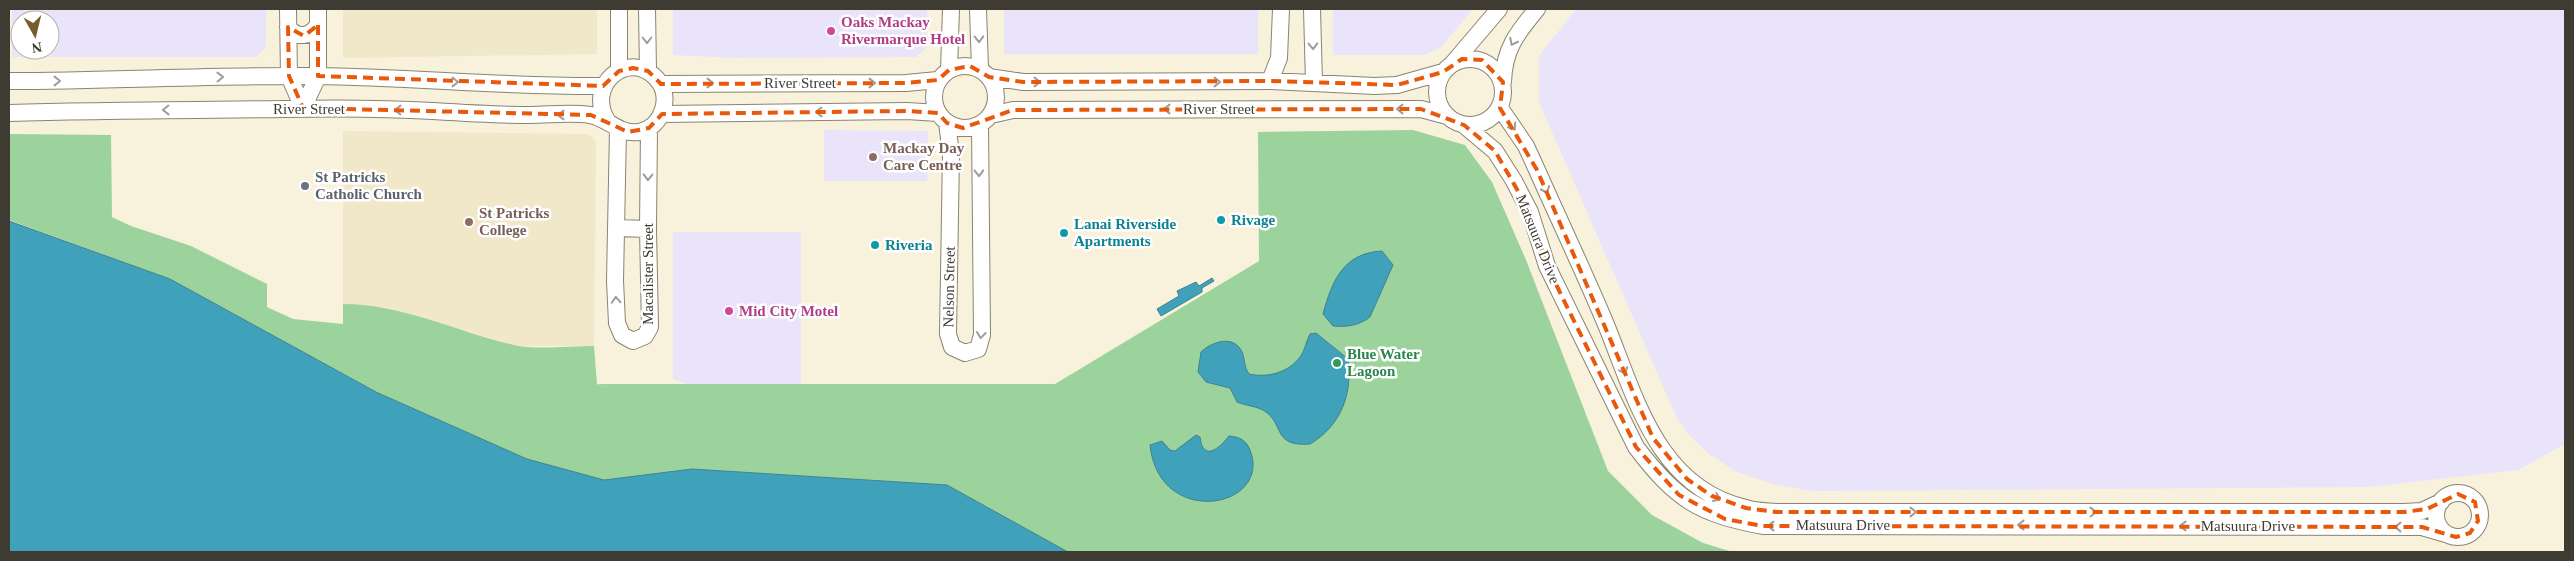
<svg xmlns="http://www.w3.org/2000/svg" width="2574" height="561" viewBox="0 0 2574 561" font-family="'Times New Roman',serif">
<rect width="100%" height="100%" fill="#f8f1db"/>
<!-- commercial -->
<path fill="#e9e4fa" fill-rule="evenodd" d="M12 9H266V47L256 57H12ZM20 20H50V50H20Z
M673 9H927L926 48 916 57 735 58 673 55Z
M1004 9H1258V54H1004Z
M1333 9H1473L1441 47 1424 55H1333Z
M1576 9H2565V444L2518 470 2369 487 1812 491 1772 484 1735 471 1709 454 1687 433 1676 416 1539 102V56Z
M824 130 928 131 927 181H824Z
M673 232H801V384H687L673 379Z"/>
<!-- built -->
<path fill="#f1e8ca" d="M343 9H597V54L343 58Z
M343 131 588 134 596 141 594 346H516L393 309 343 304Z"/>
<!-- green -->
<path fill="#9cd39c" d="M1413 130 1465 145 1492 182 1526 260 1608 471 1652 515 1703 543 1733 552H1068L947 485 692 469 604 480 527 459 376 392 170 279 9 220V134L111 135 112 217 131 226 191 246 267 284V307L293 319 343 324V304C403 304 457 332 514 345 534 350 572 346 594 346L597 384 607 387 598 384H1055L1259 261 1258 132Z"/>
<!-- water -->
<path fill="#3fa1ba" stroke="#3f8291" d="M9 221 170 279 376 392 527 459 604 480 692 469 947 485 1068 552H9Z
M1382 251 1393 265 1370 317C1358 326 1347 327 1333 326L1323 314C1332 281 1343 253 1382 251Z
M1212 278 1214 281 1202 288V292L1161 316 1157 309 1179 296 1177 291 1196 282 1199 286Z
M1316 333 1348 359C1353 393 1341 426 1310 444 1273 447 1284 425 1266 412 1258 406 1246 406 1237 402L1230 388 1206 382 1198 372 1201 352C1211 342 1234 334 1242 352 1245 359 1244 367 1249 374 1267 378 1288 373 1300 357 1305 351 1306 341 1310 334Z
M1196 435 1200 437C1203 462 1219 449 1229 436 1240 437 1246 440 1250 450 1273 508 1159 530 1150 445L1162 441 1170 450 1175 451Z"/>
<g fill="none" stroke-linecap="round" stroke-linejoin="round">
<defs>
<path id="tertiary" d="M288 9 289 76 303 108
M647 9 648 71
M978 9 980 69
M1312 9 1314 83
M288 27C297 39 310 37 318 25
M1437 92a33 33 0 1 1 66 0a33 33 0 1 1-66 0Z
M1453 63 1499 9
M934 97a31 31 0 1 1 62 0a31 31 0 1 1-62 0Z
M949 70 951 9
M619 71V9
M989 77 1023 82 1270 81 1375 86 1397 85 1443 72
M9 81C111 81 213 75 316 76 412 77 507 87 603 86
M1270 81 1279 58 1281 9
M1503 82C1504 49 1517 33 1537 9
M661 84 906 83 938 80
M303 108 318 76V9
M1500 108 1526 146 1537 170C1560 222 1585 274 1607 327 1636 399 1658 488 1746 508 1755 511 1766 511 1776 512H2404L2422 511 2441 502
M9 113C100 110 192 110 283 109 333 108 383 108 433 111 465 113 497 115 530 115 549 115 571 112 590 115 608 118 619 135 639 132 663 127 673 96 656 78 628 48 584 86 608 122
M662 114 907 111 938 113
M991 115 1013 110 1421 109 1447 116
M947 123 951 154 948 334 952 347 965 353 978 349 982 335 980 124
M1464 125 1495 151 1514 181 1530 212 1547 266 1636 447C1676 500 1699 514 1763 526L2422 527 2446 534
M618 129 615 281 617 323 622 335 633 341 645 336 650 327 648 229 649 128
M617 228 648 229
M2436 515a22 22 0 1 1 44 0a22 22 0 1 1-44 0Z"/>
</defs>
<!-- tertiary casing -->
<use href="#tertiary" stroke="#8a8470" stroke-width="18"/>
<!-- tertiary -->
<use href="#tertiary" stroke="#fff" stroke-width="16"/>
</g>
<!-- one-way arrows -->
<defs><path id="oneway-chevron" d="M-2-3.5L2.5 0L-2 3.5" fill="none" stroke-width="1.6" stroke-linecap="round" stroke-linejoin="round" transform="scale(1.25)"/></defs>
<g stroke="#9e9d98">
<use href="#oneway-chevron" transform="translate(979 39) rotate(89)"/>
<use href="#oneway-chevron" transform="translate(647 40) rotate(90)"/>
<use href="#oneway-chevron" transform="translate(1513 42) rotate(117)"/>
<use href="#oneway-chevron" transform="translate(1313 46) rotate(89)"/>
<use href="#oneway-chevron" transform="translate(220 77) rotate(-1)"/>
<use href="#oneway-chevron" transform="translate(57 81)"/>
<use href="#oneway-chevron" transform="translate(455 82)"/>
<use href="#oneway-chevron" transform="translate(1037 82)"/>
<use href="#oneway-chevron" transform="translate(1217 82)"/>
<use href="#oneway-chevron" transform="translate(710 83)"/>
<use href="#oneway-chevron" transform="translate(872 83)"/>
<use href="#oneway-chevron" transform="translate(1167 109) rotate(180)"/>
<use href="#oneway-chevron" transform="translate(1400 109) rotate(180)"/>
<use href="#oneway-chevron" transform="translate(166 110) rotate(179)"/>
<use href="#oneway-chevron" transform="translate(398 110) rotate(-179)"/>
<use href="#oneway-chevron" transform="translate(819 112) rotate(179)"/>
<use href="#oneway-chevron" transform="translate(561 115) rotate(-180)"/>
<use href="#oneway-chevron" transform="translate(1513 127) rotate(56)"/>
<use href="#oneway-chevron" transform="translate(979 173) rotate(89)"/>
<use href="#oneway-chevron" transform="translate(648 177) rotate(91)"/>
<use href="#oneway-chevron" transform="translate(1546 190) rotate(66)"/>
<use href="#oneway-chevron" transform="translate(616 300) rotate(-93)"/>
<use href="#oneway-chevron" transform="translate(981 335) rotate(97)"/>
<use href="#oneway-chevron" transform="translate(1624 371) rotate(69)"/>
<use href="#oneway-chevron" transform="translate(1717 498) rotate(23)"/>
<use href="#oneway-chevron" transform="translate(1913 512)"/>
<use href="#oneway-chevron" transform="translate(2093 512) rotate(-1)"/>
<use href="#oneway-chevron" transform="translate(2021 525) rotate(-180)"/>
<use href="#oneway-chevron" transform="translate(1771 526) rotate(180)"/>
<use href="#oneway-chevron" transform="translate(2183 526) rotate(-180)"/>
<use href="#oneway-chevron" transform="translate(2398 527) rotate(-180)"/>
</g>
<!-- marked area -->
<path fill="none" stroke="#e8590c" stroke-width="4" stroke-dasharray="10 6" stroke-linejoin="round" d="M318 25V76L603 86 619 71 633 68 648 71 661 84 906 83 938 80 949 70 970 66 989 77 1023 82 1270 81 1397 85 1443 72 1462 59 1482 60 1503 82 1500 108 1537 170 1653 438 1687 479 1712 496 1746 508 1776 512H2404L2427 509 2458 494 2475 502 2478 521 2470 533 2456 537 2422 527 1763 526 1725 519 1679 495 1636 447 1547 266 1530 212 1495 151 1464 125 1421 109 1013 110 963 128 947 123 938 113 907 111 662 114 649 128 628 132 591 115 303 108 289 76 288 27 304 36Z"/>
<!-- markers -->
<g fill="#d1479c" stroke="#fff" stroke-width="2">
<circle cx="831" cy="31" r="5"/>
<circle cx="729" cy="311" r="5"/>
</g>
<g fill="#8d6e63" stroke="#fff" stroke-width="2">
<circle cx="873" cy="157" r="5"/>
<circle cx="469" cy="222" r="5"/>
</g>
<circle fill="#6b7280" stroke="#fff" stroke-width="2" cx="305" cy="186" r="5"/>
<g fill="#0f9aa8" stroke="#fff" stroke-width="2">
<circle cx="1221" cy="220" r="5"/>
<circle cx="1064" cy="233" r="5"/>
<circle cx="875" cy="245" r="5"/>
</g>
<circle fill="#2e9e5b" stroke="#fff" stroke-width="2" cx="1337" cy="363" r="5"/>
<g text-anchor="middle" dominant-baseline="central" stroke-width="5" stroke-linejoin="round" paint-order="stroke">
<!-- hotel labels -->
<g font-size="15" font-weight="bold" fill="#b23c85" stroke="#fff" text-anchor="start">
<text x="841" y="22">Oaks Mackay<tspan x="841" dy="17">Rivermarque Hotel</tspan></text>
<text x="739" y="311">Mid City Motel</text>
</g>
<!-- street labels -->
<g font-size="15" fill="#3e3b32" stroke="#fff">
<text x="800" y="83">River Street</text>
<text x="309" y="109">River Street</text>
<text x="1219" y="109">River Street</text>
<text transform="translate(1538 239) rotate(68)">Matsuura Drive</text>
<text transform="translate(648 274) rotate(-90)">Macalister Street</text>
<text transform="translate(949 287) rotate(-89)">Nelson Street</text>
<text x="1843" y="525">Matsuura Drive</text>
<text x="2248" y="526">Matsuura Drive</text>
</g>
<!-- education labels -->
<g font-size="15" font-weight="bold" fill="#785e54" stroke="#fff" text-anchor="start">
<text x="883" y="148">Mackay Day<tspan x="883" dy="17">Care Centre</tspan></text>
<text x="479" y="213">St Patricks<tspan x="479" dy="17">College</tspan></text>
</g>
<!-- worship labels -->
<g font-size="15" font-weight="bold" fill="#5b616d" stroke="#fff" text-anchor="start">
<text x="315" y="177">St Patricks<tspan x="315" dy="17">Catholic Church</tspan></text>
</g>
<!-- culture labels -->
<g font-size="15" font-weight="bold" fill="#0d838f" stroke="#fff" text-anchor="start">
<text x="1231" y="220">Rivage</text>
<text x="1074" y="224">Lanai Riverside<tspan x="1074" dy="17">Apartments</tspan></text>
<text x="885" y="245">Riveria</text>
</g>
<!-- leisure labels -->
<g font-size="15" font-weight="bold" fill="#27864d" stroke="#fff" text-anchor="start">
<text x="1347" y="354">Blue Water<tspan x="1347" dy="17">Lagoon</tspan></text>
</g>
</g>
<!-- border -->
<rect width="2574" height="561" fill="none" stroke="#3e3b32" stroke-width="20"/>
<!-- north arrow -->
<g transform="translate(35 35) rotate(172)"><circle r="24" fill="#ffffff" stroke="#b2b1ad"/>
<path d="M0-4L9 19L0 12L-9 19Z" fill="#765d2e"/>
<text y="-8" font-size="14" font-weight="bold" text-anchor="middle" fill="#3e3b32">N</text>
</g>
</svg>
